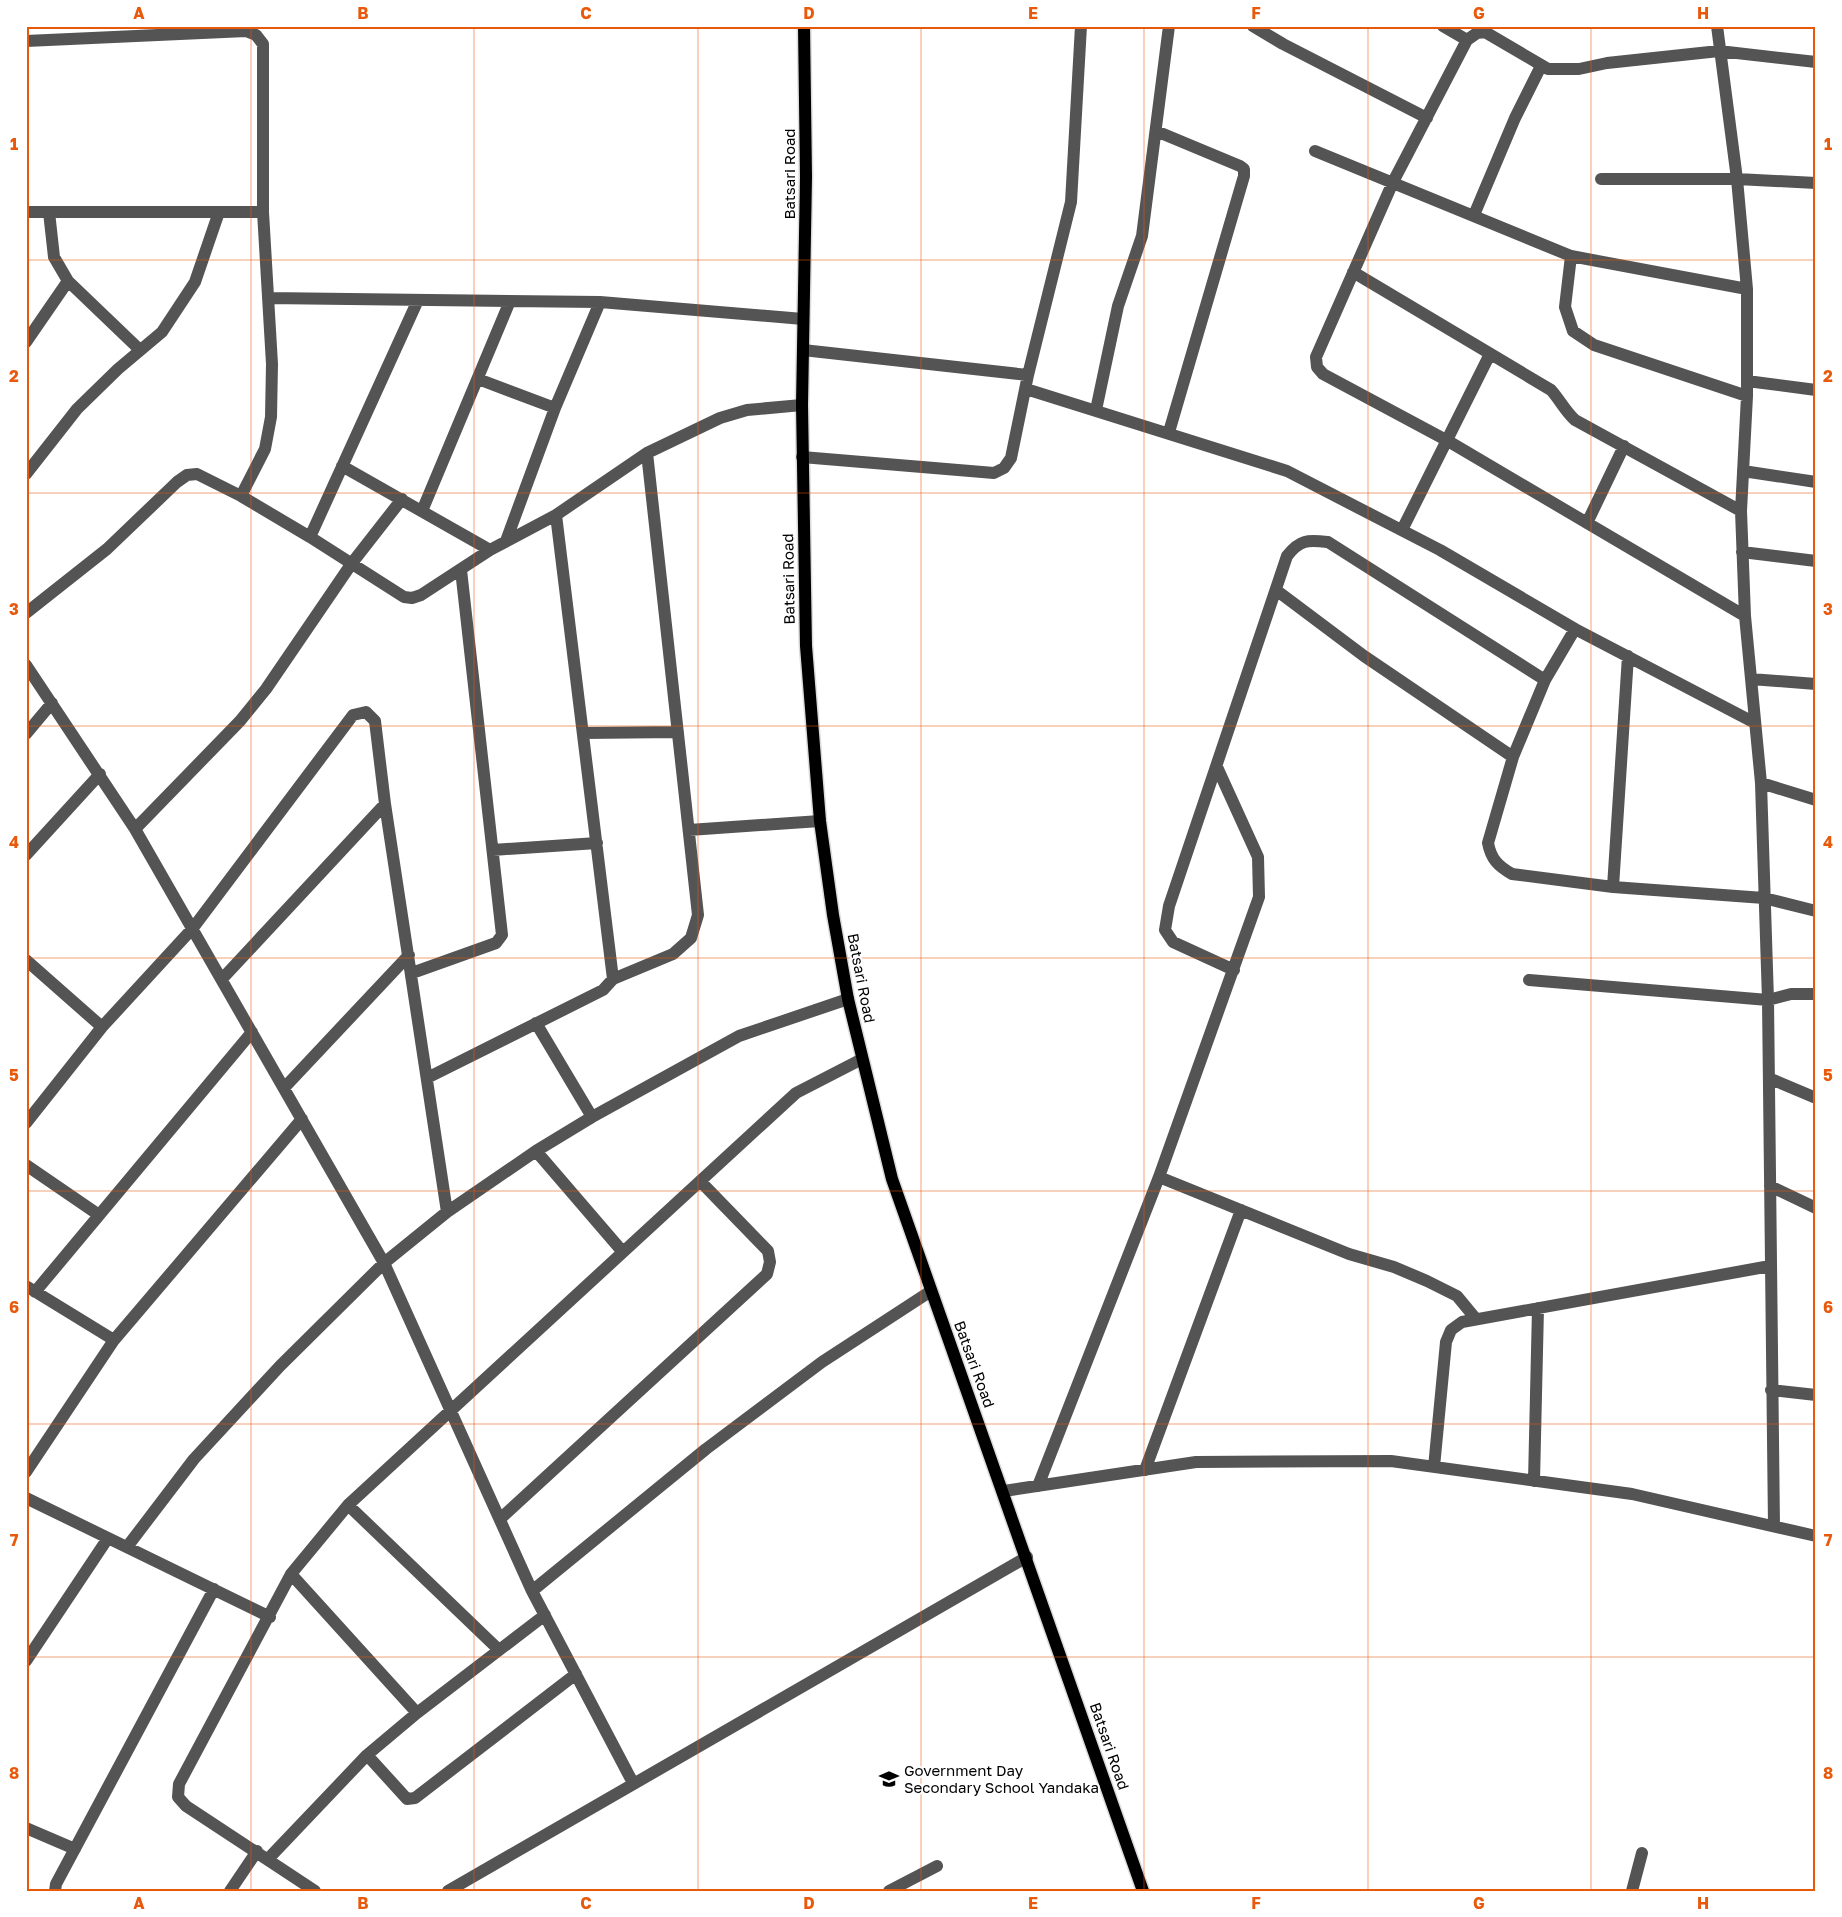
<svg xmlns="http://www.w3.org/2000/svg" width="1842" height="1917" viewBox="0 0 1842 1917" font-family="'Golos Text',sans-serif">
<rect width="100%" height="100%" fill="#fff"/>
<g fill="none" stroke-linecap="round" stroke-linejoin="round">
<defs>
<path id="major" d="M804 26 806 177 802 405 806 646 820 821 833 915 848 999 892 1179 1143 1891"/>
</defs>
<!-- major casing -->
<use href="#major" stroke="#dbdbdb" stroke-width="15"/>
<!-- minor -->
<path stroke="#545454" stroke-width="12" d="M1253 26 1283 44 1427 118
M1443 26 1467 40
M1717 26 1737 179 1747 289V396L1741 511 1745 616 1761 783 1768 1000 1774 1526
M26 41 246 31 256 35 263 44V212L272 364 271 417 265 449 241 496
M1156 131 1240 166 1244 169V176L1169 432
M1315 151 1571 256 1747 289
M1601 179H1737L1816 183
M26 212H263
M49 212 54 257 68 281 140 350
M1474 215 1515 118 1541 66
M1571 256 1565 307 1573 331 1594 345 1747 396
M1353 272 1551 390C1560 400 1565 411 1575 420L1741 511
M268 298 600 302 803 319
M26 342 68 281
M803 350 1028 375
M478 379 555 408
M1747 381 1816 390
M1026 389 1287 471 1440 550 1575 629 1755 723
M1096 410 1118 306 1142 236 1169 26
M802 457 994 473 1004 468 1011 458 1028 375 1071 202 1081 26
M342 466 490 550
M1743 471 1816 482
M26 474 77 409 118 369 162 332 195 282 219 212
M422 511 510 301
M1587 523 1624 446
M1402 530 1490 354
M310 537 418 300
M506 541 555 408 600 302
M1742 552 1816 561
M1276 590 1364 656 1513 757
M26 613 107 549 177 482 187 475 197 474 241 496 310 537 404 597 412 598 421 595 490 550 556 515 647 453 720 418 747 410 802 405
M1745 616 1448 441 1323 374 1317 367 1316 357 1393 182 1467 40 1477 33 1485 32 1548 69H1579L1607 63 1719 51 1816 62
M1575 629 1545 680 1513 757 1488 843C1491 859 1498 866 1512 874L1613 887 1764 898 1816 911
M26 665 135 829 384 1263 532 1591 633 1783
M1751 679 1816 684
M583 733 678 732
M26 734 52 703
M1761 783 1816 800
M135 829 240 721 266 689 352 563 402 499
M689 830 820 821
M493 850 597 843
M26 855 100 774
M1613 887 1628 656
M26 960 102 1027
M1234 970 1173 942 1165 930 1169 906 1287 556C1300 539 1308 540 1328 542L1545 680
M412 973 496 943 502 935 461 570
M222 979 385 804
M613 979 673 954 691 938 698 915 647 453
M1529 980 1768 1000 1791 994H1816
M536 1023 592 1117
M427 1078 603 990 613 979 556 515
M1771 1079 1816 1098
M284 1088 409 955
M26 1123 102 1027 193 928 353 715 366 712 375 721 385 804 447 1212
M536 1151 622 1251
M26 1165 99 1215
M1159 1177 1349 1254 1394 1267 1427 1281 1457 1296 1476 1319
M1770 1186 1816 1208
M26 1286 114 1340
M35 1292 252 1032
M1771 1390 1816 1395
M1434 1467 1446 1342 1451 1330 1462 1322 1770 1266
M1145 1470 1241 1210
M26 1472 114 1340 302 1119
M1534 1481 1538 1308
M1038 1486 1159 1177 1259 897 1258 857 1217 767
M1004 1491 1196 1462 1391 1461 1632 1494 1816 1536
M26 1498 270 1617
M348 1505 498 1649
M500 1519 767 1274 770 1262 768 1251 700 1181
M127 1547 194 1459 280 1366 384 1263 447 1212 536 1151 592 1117 739 1036 848 999
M291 1574 417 1713
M532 1591 706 1449 822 1362 931 1291
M26 1661 108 1538
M367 1755 407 1799 415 1798 576 1674
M26 1828 75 1849
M269 1858 367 1755 417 1713 545 1615
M55 1891 56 1884 214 1589
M230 1891 257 1851
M315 1891 186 1806 178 1797 179 1784 291 1574 348 1505 796 1093 862 1059
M448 1891 1027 1557
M889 1891 937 1866
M1632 1891 1642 1853"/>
<!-- major -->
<use href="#major" stroke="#000" stroke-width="12"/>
</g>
<!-- grid -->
<path fill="none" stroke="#e8590c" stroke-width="1" stroke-opacity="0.55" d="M251 26V1891M474 26V1891M698 26V1891M921 26V1891M1144 26V1891M1368 26V1891M1591 26V1891M26 260H1816M26 493H1816M26 726H1816M26 958H1816M26 1191H1816M26 1424H1816M26 1657H1816"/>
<!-- icons -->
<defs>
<symbol id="school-bare" viewBox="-9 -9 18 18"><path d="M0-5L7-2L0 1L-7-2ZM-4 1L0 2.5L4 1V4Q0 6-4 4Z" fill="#000" stroke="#fff" stroke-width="2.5" paint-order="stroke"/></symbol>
</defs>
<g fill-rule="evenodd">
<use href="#school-bare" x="875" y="1765" width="28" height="28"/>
</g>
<g text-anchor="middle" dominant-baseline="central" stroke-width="4" stroke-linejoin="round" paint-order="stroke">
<!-- street labels -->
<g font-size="15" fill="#000" stroke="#fff">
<text transform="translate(789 174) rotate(-90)">Batsari Road</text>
<text transform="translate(788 579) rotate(-91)">Batsari Road</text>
<text transform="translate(862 978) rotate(79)">Batsari Road</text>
<text transform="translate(975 1364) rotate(70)">Batsari Road</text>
<text transform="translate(1110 1746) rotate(71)">Batsari Road</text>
</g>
<!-- poi labels -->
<g font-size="15" fill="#000" stroke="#fff" text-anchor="start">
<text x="904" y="1770">Government Day<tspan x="904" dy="17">Secondary School Yandaka</tspan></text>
</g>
</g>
<!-- border -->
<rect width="1842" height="1917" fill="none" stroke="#ffffff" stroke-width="55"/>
<rect x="28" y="28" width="1786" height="1862" fill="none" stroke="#e8590c" stroke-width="2"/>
<g font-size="16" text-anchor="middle" font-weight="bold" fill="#e8590c">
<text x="139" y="19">A</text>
<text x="363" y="19">B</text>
<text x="586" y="19">C</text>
<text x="809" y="19">D</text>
<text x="1033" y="19">E</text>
<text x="1256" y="19">F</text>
<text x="1479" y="19">G</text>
<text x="1703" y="19">H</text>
<text x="14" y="150">1</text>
<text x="1828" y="150">1</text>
<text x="14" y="382">2</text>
<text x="1828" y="382">2</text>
<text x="14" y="615">3</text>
<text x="1828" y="615">3</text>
<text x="14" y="848">4</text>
<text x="1828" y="848">4</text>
<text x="14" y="1081">5</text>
<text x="1828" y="1081">5</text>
<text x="14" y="1313">6</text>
<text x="1828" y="1313">6</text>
<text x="14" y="1546">7</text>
<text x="1828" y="1546">7</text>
<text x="14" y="1779">8</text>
<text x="1828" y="1779">8</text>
<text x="139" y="1909">A</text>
<text x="363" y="1909">B</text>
<text x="586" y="1909">C</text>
<text x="809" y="1909">D</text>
<text x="1033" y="1909">E</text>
<text x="1256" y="1909">F</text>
<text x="1479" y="1909">G</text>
<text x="1703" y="1909">H</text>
</g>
</svg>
